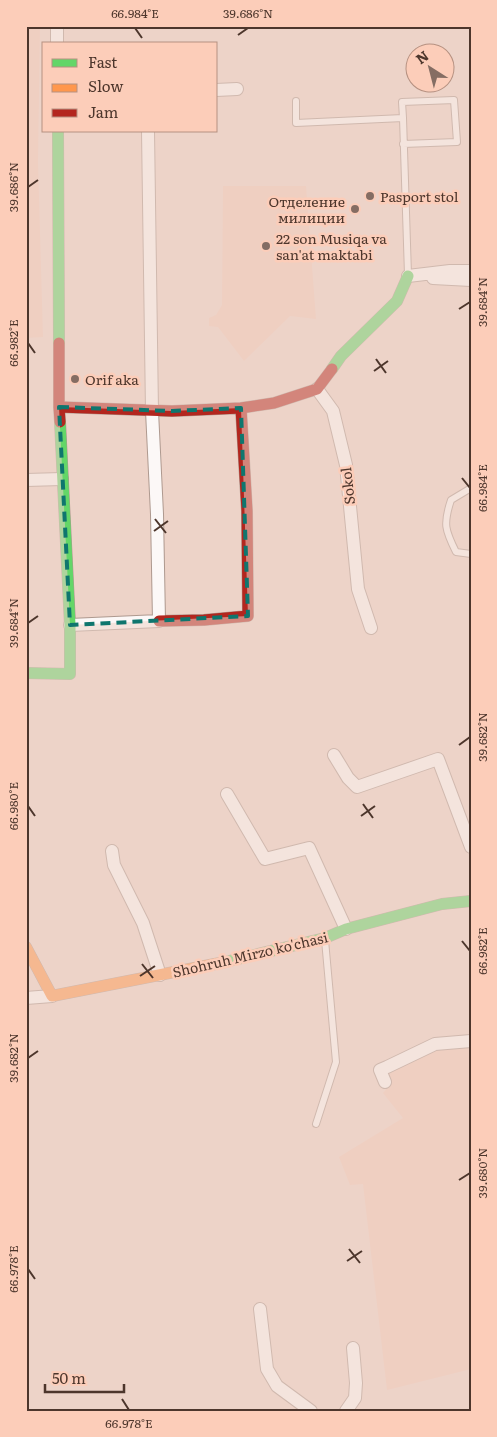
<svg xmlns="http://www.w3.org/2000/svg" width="497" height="1437" viewBox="0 0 497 1437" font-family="Literata,serif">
<rect width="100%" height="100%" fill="#edd3c8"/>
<!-- built -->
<path fill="#f2cab9" d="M26 26H40L38 162 43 337 26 338Z
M223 186H306L316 319 290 316 244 361 218 327 209 326V318L216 315 222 305Z
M471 1040V1369L387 1390 363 1184 350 1185 339 1157 403 1118 383 1093 388 1087 380 1070 438 1042Z"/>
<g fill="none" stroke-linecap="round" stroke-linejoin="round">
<defs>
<path id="lane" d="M296 101V123L403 118
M403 144 457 142 454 100 402 102 403 118 408 275
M471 488 451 500C443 524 445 530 456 552L471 554
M316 1124 336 1062 325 940"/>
<path id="street" d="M57 26V44
M216 90 237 89
M408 276 450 271H471
M433 278 471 280
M317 389 333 411 346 465 358 589 371 628
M26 480 62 479
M70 625 159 621 157 514 152 411 148 131
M334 755 348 778 357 787 438 759 471 847
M227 794 265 859 309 848 346 929
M112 851 114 865 143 923 160 975
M26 998 52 996
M385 1082 380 1070 387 1067 435 1044 471 1041
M260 1309 267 1369 277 1386 311 1411
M346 1411 355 1398 356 1383 353 1348"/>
<path id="fast" d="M58 131 59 343
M332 369 341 356 397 301 408 276
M26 673 70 674V625L60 422
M225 962 325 938 346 929 442 904 471 901"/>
<path id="slow" d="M26 947 52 996 225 962"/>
<path id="jam" d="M59 343V407
M60 422 59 407 172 411 241 408 274 403 317 389 332 369
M159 621 204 620 248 616 247 511 241 408"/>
</defs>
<!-- lane casing -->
<use href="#lane" stroke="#ae998f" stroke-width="8"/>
<!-- street casing -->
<use href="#street" stroke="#ae998f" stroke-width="14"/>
<!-- fast casing -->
<use href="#fast" stroke="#ae998f" stroke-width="12"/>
<!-- slow casing -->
<use href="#slow" stroke="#ae998f" stroke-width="12"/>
<!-- jam casing -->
<use href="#jam" stroke="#ae998f" stroke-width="12"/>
<!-- lane -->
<use href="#lane" stroke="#fcf8f7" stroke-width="6"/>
<!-- street -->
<use href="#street" stroke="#fcf8f7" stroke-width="12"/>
<!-- fast -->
<use href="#fast" stroke="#63d668" stroke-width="11"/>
<!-- slow -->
<use href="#slow" stroke="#ff974d" stroke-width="11"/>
<!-- jam -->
<use href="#jam" stroke="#b3261e" stroke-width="11"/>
</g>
<!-- marked area -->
<path d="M0 0H497V1437H0ZM59 407 172 411 241 408 248 616 70 625Z" fill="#edd3c8" fill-opacity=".55" fill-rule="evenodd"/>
<path fill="none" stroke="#0f766e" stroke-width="4" stroke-dasharray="10 6" stroke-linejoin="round" d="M59 407 172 411 241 408 248 616 70 625Z"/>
<!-- ticks -->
<path fill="none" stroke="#4d362c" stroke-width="2" d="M135 28 142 38M238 35 248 28M28 187 38 180M459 309 470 302M28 343 35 353M376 359 386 373M374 371 388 361M462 478 470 488M155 519 166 533M154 531 168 521M28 623 38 616M459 745 470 737M363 804 373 818M28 806 35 816M361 816 375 806M462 941 470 951M142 964 153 978M140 976 155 966M28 1058 38 1051M459 1180 470 1173M349 1249 360 1263M347 1261 362 1251M28 1269 35 1279M122 1399 129 1410"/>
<!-- markers -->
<g fill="#856d63" stroke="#fccdb9" stroke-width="2">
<circle cx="370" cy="196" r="5"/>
<circle cx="355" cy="209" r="5"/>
<circle cx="266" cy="246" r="5"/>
<circle cx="75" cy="379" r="5"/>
</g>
<g text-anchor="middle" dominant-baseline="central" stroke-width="5" stroke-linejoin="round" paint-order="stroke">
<!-- poi labels -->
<g font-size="14" fill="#4d362c" stroke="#fccdb9" text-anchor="start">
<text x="380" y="196">Pasport stol</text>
<text x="345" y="201" text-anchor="end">Отделение<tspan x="345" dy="16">милиции</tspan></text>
<text x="276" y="238">22 son Musiqa va<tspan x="276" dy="16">san'at maktabi</tspan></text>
<text x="85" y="379">Orif aka</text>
</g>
<!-- street labels -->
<g font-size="14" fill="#4d362c" stroke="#fccdb9">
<text transform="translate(347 486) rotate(-96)">Sokol</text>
<text transform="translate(250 954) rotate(-13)">Shohruh Mirzo ko'chasi</text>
</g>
</g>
<!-- border -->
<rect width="497" height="1437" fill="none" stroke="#fccdb9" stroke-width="55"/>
<!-- legend -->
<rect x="42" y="42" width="175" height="90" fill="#fccdb9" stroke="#b69181"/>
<rect x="52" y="59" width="25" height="8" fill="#63d668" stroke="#b69181"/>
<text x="88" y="68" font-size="15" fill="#4d362c">Fast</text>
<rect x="52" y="84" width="25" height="8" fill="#ff974d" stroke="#b69181"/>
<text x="88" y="92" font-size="15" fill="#4d362c">Slow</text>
<rect x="52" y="109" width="25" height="8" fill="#b3261e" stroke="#b69181"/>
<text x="88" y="118" font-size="15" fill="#4d362c">Jam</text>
<!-- north arrow -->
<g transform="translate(430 68) rotate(324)"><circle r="24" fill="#fccdb9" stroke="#b69181"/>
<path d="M0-4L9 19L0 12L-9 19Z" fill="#856d63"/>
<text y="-8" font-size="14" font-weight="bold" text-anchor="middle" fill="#4d362c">N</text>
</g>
<!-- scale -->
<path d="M45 1384v8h79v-8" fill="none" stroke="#4d362c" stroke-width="2.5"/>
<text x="52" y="1384" font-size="15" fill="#4d362c" stroke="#fccdb9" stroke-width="4" paint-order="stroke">50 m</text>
<rect x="28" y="28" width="442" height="1382" fill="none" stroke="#4d362c" stroke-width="2"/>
<g font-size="12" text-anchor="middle" fill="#4d362c">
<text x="135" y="18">66.984°E</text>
<text x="248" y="18">39.686°N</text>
<text transform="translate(14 187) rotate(-90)" y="4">39.686°N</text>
<text transform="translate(483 302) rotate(-90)" y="4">39.684°N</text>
<text transform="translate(14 343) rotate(-90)" y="4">66.982°E</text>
<text transform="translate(483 488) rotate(-90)" y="4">66.984°E</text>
<text transform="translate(14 623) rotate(-90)" y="4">39.684°N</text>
<text transform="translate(483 737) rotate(-90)" y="4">39.682°N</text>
<text transform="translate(14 806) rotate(-90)" y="4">66.980°E</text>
<text transform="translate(483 951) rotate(-90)" y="4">66.982°E</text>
<text transform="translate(14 1058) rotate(-90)" y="4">39.682°N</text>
<text transform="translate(483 1173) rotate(-90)" y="4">39.680°N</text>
<text transform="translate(14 1269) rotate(-90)" y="4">66.978°E</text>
<text x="129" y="1428">66.978°E</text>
</g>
</svg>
